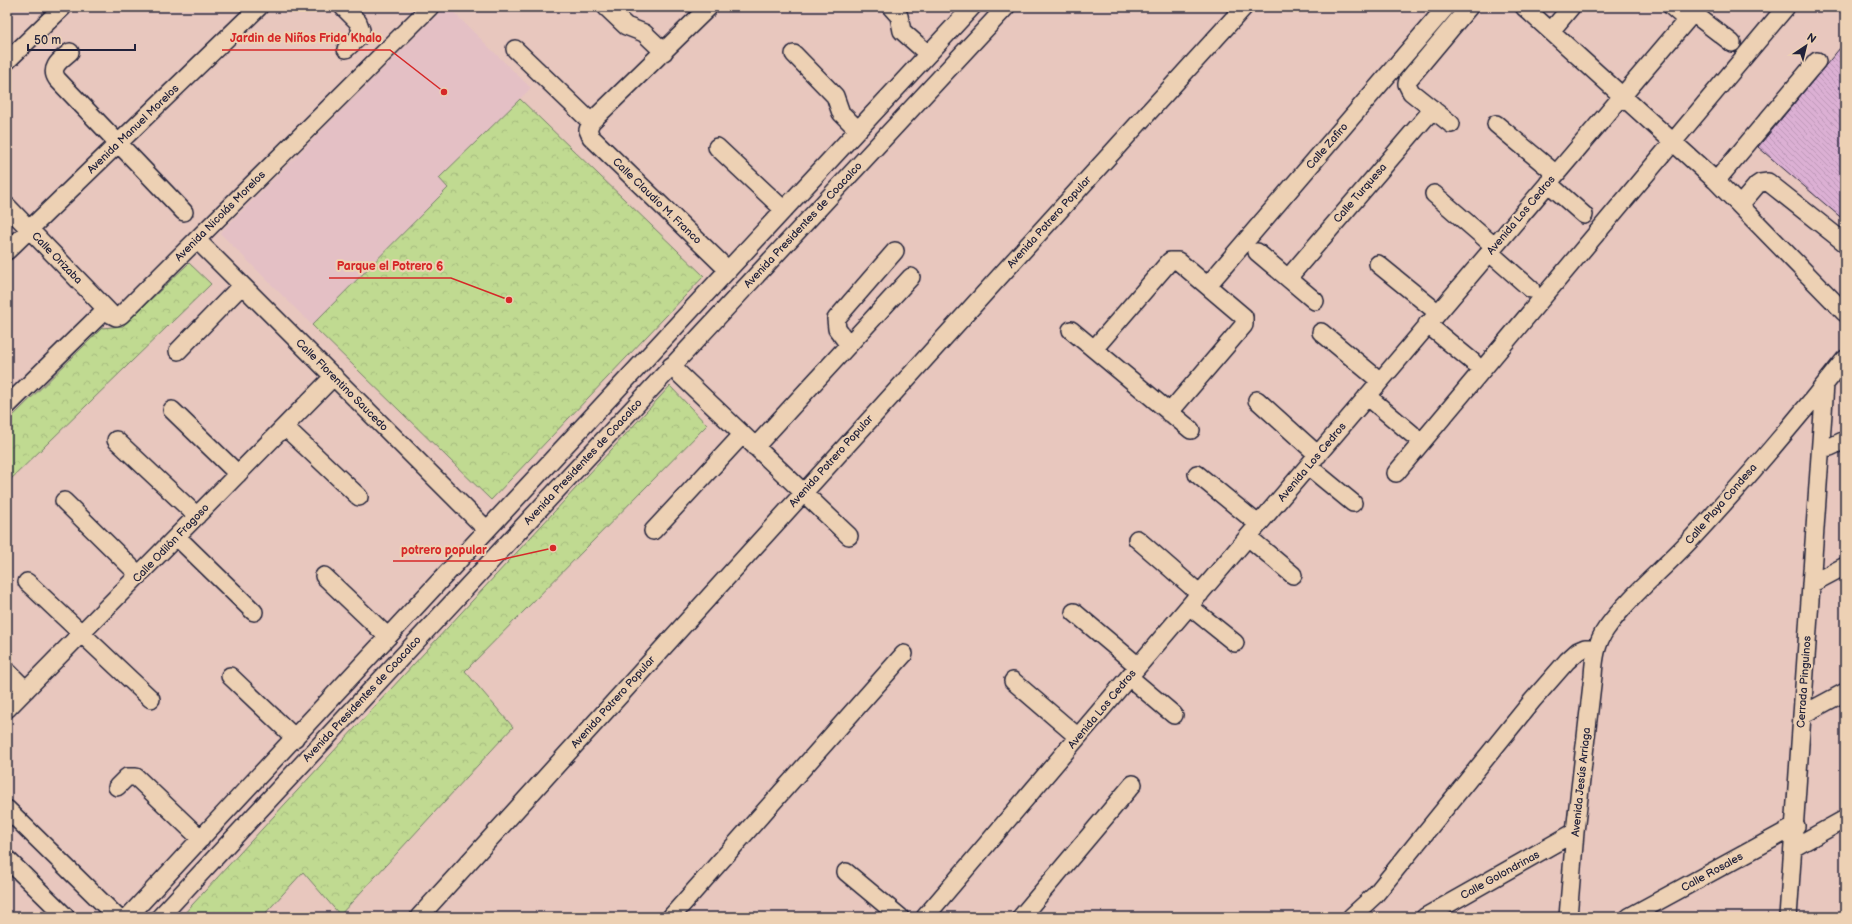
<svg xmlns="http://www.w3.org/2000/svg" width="1852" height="924" viewBox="0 0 1852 924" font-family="'Balsamiq Sans',sans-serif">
<defs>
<pattern id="forest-crowns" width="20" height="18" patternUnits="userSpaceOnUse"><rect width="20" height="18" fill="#c0da91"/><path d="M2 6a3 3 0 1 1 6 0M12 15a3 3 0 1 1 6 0" fill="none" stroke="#a5bb7e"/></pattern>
<pattern id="building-back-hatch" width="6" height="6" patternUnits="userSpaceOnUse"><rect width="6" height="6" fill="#dcb0d4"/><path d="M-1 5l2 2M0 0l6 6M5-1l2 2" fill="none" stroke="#bc97b7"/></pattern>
</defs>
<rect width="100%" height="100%" fill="#e8c7be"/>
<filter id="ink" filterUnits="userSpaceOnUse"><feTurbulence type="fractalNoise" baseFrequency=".025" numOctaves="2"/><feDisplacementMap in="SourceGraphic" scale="8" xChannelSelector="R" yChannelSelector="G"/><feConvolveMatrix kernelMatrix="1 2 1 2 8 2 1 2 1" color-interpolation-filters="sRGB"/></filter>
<g filter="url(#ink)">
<!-- built -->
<path fill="#e4c0c5" d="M445 7H448L531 88 439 178 449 188 312 325 220 233Z"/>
<!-- forest -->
<path fill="url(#forest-crowns)" stroke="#717e66" d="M520 99 704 276 491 500 312 325 448 188 439 178Z
M189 263 211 284 7 483V422L102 328 123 326Z
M670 386 707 425 465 671 513 727 340 915 303 872 262 917H181Z"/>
<!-- building -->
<path fill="url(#building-back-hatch)" stroke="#22223b" d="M1845 42V221L1758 147Z"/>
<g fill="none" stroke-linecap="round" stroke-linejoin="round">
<defs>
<path id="minor" d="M343 7 358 22 361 30 358 38 346 49
M606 7 626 26 644 33 664 52
M709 7 591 122 588 130 591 137 728 270
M891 7 899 16 902 31 928 54
M1524 7 1716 181 1845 313
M1672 7 1687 20
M1693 13 1732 43
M1551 31 1571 7
M515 49 591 122
M70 52C61 60 49 67 57 79L184 212
M794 54 835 96 841 113 858 130
M7 61 63 7
M1451 124 1411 92 1407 84 1408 80 1469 7
M1496 124 1556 174
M717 147 784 210
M1716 181 1817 61
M1548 183 1584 215
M1434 194 1494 246
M1740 205 1757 185 1760 183 1768 182 1845 243
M7 206 112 315 116 317 121 315 430 7
M197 240 487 530
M7 251 259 7
M1257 252 1315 301
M1489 252 1531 289
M1378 264 1437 312
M1288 278 1433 109
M1208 285 1446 7
M1427 324 1473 362
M1071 330 1191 430
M1321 332 1380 381
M849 345 837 329 836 319 895 251
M1094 349 1170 261H1178L1244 317V325L1169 413
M178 351 242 285
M671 366 849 536
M1367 396 1412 434
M1257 400 1318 455
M7 406 106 309
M172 410 238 474
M285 427 359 497
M116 440 197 516
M755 447 911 277
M1822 448 1830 447 1845 440
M1308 466 1353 503
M1396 473 1786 7
M1197 474 1258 524
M64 501 139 575
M653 531 742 435
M177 537 254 612
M1248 537 1293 575
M1137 539 1200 594
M324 576 388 637
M27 582 151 699
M1811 584 1845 566
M1189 606 1235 643
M1074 612 1138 666
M7 671 26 690
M230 676 295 738
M1129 677 1174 715
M1013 681 1078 737
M7 709 334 376
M1802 715 1845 692
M117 787 127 777H136L201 839
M7 809 117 917
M1793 848 1845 819
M7 859 66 917
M846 872 900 917
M128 917 972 7
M160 917 1006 7
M419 917 1244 7
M671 917 904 654
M925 917 1698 7
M1021 917 1133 784
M1351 917 1375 895 1532 701 1567 661 1578 651 1585 648H1597
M1425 917 1575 832
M1568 917 1575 832 1593 676C1594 659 1596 643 1606 629 1630 595 1665 568 1693 537 1746 480 1797 420 1845 359
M1629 917 1796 826
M1788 917 1825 384"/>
</defs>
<!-- minor casing -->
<use href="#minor" stroke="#22223b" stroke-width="20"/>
<!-- minor -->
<use href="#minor" stroke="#edd1b4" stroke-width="17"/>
</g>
</g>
<g text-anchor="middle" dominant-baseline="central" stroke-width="4" stroke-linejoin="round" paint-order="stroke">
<!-- street labels -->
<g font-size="11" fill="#22223b" stroke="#edd1b4">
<text transform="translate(133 129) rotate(-44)">Avenida Manuel Morelos</text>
<text transform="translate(1327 146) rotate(-49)">Calle Zafiro</text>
<text transform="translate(1360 193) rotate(-49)">Calle Turquesa</text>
<text transform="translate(657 201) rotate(44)">Calle Claudio M. Franco</text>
<text transform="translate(1521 215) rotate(-50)">Avenida Los Cedros</text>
<text transform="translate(220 216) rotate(-45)">Avenida Nicolás Morelos</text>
<text transform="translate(1049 222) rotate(-48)">Avenida Potrero Popular</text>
<text transform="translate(803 225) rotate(-47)">Avenida Presidentes de Coacalco</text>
<text transform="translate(57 258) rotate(46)">Calle Orizaba</text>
<text transform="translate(342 385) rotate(45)">Calle Florentino Saucedo</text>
<text transform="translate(831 461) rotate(-48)">Avenida Potrero Popular</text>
<text transform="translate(583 462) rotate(-47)">Avenida Presidentes de Coacalco</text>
<text transform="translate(1312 462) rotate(-50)">Avenida Los Cedros</text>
<text transform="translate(1721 504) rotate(-49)">Calle Playa Condesa</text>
<text transform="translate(171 543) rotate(-46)">Calle Odilón Fragoso</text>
<text transform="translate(1804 682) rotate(-86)">Cerrada Pinguinos</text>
<text transform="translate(362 699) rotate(-47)">Avenida Presidentes de Coacalco</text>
<text transform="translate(613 702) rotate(-48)">Avenida Potrero Popular</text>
<text transform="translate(1102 709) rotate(-50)">Avenida Los Cedros</text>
<text transform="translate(1581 782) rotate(-84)">Avenida Jesús Arriaga</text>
<text transform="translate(1712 872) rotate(-29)">Calle Rosales</text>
<text transform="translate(1500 875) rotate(-29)">Calle Golondrinas</text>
</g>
</g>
<!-- callouts -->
<path fill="none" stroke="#d62828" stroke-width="1.5" d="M444 92L390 50H222M509 300L451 278H329M553 548L495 561H393"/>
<g fill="#d62828" stroke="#edd1b4" stroke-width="1.5">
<circle cx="444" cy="92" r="4"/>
<circle cx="509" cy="300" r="4"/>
<circle cx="553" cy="548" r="4"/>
</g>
<g font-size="12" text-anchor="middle" font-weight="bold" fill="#d62828" stroke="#edd1b4" stroke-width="4" stroke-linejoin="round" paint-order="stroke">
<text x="306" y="42">Jardin de Niños Frida Khalo</text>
<text x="390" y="270">Parque el Potrero 6</text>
<text x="444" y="554">potrero popular</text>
</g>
<!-- margin -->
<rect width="1852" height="924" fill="none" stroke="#edd1b4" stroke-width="24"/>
<rect x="12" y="12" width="1828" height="900" fill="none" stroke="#22223b" stroke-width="1.5" filter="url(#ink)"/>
<!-- north arrow -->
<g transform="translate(1806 46) rotate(35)" stroke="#edd1b4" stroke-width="3" paint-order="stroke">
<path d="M0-3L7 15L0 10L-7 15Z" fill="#22223b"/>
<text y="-6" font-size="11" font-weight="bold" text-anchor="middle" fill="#22223b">N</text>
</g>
<!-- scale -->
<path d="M28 44v6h107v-6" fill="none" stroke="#22223b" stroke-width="2"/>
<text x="34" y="44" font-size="12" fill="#22223b" stroke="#edd1b4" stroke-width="3" paint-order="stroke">50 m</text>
</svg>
